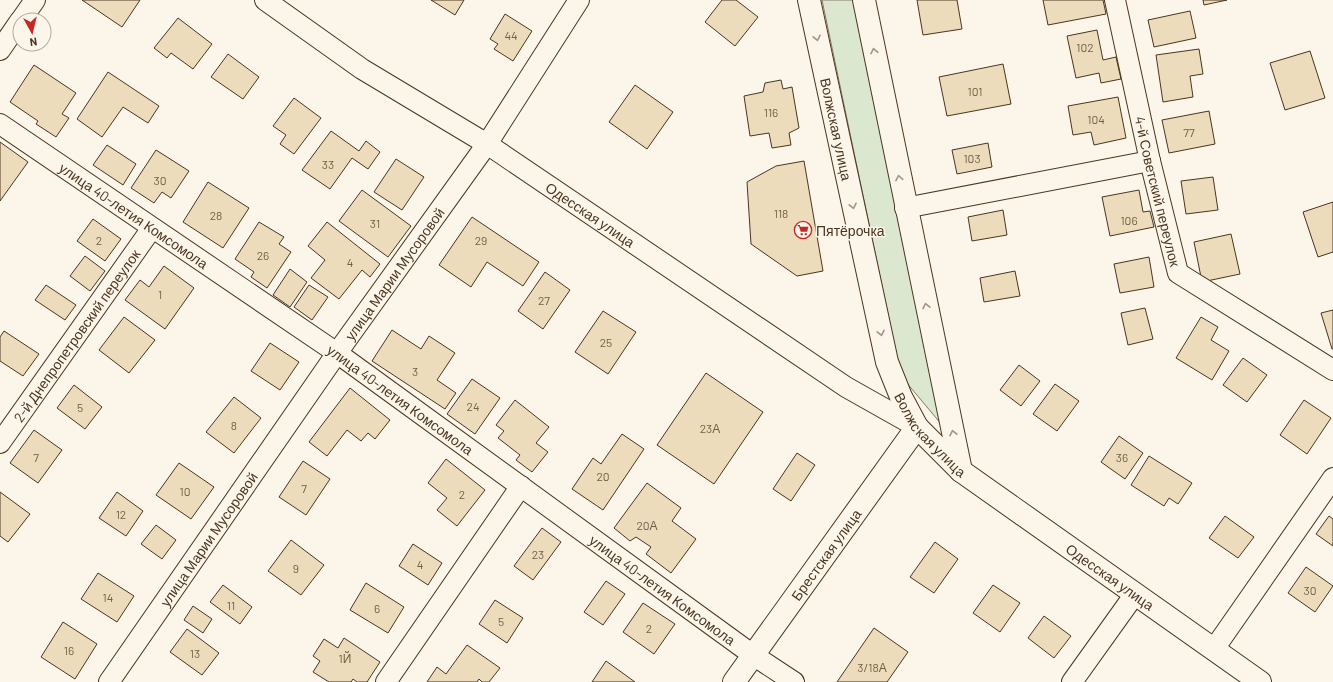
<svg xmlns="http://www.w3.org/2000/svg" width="1333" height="682" viewBox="0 0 1333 682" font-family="Barlow,sans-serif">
<rect width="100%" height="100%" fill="#fbf6e9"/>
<!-- green -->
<path fill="#dce7d0" stroke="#887966" d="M822 0H854L947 431 901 376Z"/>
<!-- building -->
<path fill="#ecdcbc" stroke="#4a3520" d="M82 0H140L122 27Z
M431 0H464L455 15Z
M722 0H736L758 17 735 46 705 22Z
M917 0H957L962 29 923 35Z
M1043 0H1103L1106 14 1048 25Z
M1203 0H1227L1204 5Z
M1190 11 1196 38 1154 47 1148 20Z
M505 14 532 31 513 61 494 49 498 44 490 39Z
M178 18 212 44 193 69 171 53 167 58 154 48Z
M1097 30 1103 60 1116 57 1121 79 1101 83 1099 73 1076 78 1067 36Z
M1199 49 1203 74 1190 76 1193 97 1163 102 1156 55Z
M1310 51 1325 98 1285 110 1270 63Z
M228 54 259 77 243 99 211 77Z
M1003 64 1011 104 947 116 939 77Z
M34 65 76 93 62 114 69 118 56 137 36 124 38 121 10 102Z
M108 72 159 106 148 123 123 107 102 137 77 119Z
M781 80 783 89 792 87 799 128 789 133 791 145 772 148 769 133 750 136 744 96 763 92 765 83Z
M635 85 673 112 647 149 609 122Z
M1118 97 1126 138 1094 145 1091 132 1073 135 1068 106Z
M294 98 321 118 294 154 280 144 286 135 273 126Z
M1209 111 1215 144 1169 153 1162 120Z
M331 131 359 151 366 141 380 152 368 169 352 158 330 189 302 170Z
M0 142 28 162 0 201Z
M988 143 992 167 957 174 952 150Z
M107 145 136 164 123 185 93 165Z
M156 150 189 171 171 198 162 192 154 203 131 188Z
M396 159 424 177 402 210 374 192Z
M804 161 823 271 797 276 751 244 747 182 776 166Z
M1213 177 1218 210 1186 214 1181 181Z
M208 182 249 208 223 248 183 222Z
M362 190 411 226 388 257 339 221Z
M1139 190 1143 212 1150 211 1154 227 1110 236 1102 197Z
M1333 202V252L1318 257 1303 212Z
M1003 210 1007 235 972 241 968 217Z
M472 217 539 262 523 286 487 262 471 287 439 265Z
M93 219 121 239 105 261 77 241Z
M259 222 284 237 279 244 291 252 267 288 251 277 254 272 235 259Z
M327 222 380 264 370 277 362 270 339 299 311 278 325 260 308 246Z
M1231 234 1240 274 1202 282 1194 242Z
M85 256 105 271 90 291 70 276Z
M1149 257 1154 287 1120 293 1114 264Z
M164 266 194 288 165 329 125 300 140 280 149 287Z
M290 269 307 282 290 307 273 295Z
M1015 271 1020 296 984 302 980 278Z
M545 272 570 290 543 329 518 311Z
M46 285 76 305 65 320 35 300Z
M309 285 328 297 312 320 294 307Z
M1145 308 1153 339 1128 345 1121 313Z
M1333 310V349H1332L1321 313Z
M603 311 636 332 608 374 575 352Z
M124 317 155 340 129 373 99 350Z
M1201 317 1218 327 1211 340 1229 351 1212 380 1176 358Z
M392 330 421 349 429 336 455 353 437 380 456 393 445 409 372 361Z
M4 331 39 354 23 376 0 361V337Z
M270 343 299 362 280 390 251 371Z
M1243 358 1267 375 1247 402 1223 385Z
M1019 365 1040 381 1021 406 1000 390Z
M706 373 763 412 714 484 657 445Z
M472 379 500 398 475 434 447 414Z
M1055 384 1079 401 1057 431 1033 414Z
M74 385 102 407 85 429 57 408Z
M350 388 390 420 375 439 368 433 361 441 347 430 327 456 309 442Z
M234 397 261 418 234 453 206 432Z
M515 400 549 427 536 443 548 452 532 472 516 460 520 455 498 438 504 431 496 425Z
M1304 400 1331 418 1307 454 1280 435Z
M34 430 62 450 38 483 10 463Z
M622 434 644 449 603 510 572 489 593 458 601 464Z
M1119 436 1143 453 1125 479 1101 462Z
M797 453 815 465 791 501 773 489Z
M1149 456 1192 483 1178 504 1169 498 1164 506 1131 485Z
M446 459 485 490 457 526 437 510 447 498 428 483Z
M303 461 330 479 306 515 279 497Z
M179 463 214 487 191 519 156 495Z
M647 483 681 508 672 521 696 539 671 573 646 554 651 547 636 537 630 541 614 528Z
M0 492 30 514 8 542 0 536Z
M117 492 143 511 126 536 99 518Z
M1225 516 1254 537 1238 558 1209 538Z
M1329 516 1333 519V546L1316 534Z
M156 525 176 540 162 559 141 544Z
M542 528 561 542 533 580 514 566Z
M291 540 324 565 301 595 268 571Z
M935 542 958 559 934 593 910 577Z
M413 544 442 563 428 585 399 566Z
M1306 567 1333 586 1315 612 1288 593Z
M98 573 134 596 117 622 81 599Z
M606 581 625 594 603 625 584 612Z
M366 583 404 607 388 633 350 610Z
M223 585 252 607 240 624 210 602Z
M993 585 1020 603 1000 632 973 613Z
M495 600 523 618 507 643 479 624Z
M643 603 675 624 654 654 623 632Z
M193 606 212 619 203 633 184 620Z
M1044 616 1071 636 1054 658 1028 638Z
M63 622 97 644 75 679 41 657Z
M874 628 908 652 887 682H837Z
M187 629 219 653 202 675 170 652Z
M344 638 380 662 367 682H357L353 679 351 682H329L313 672 320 661 313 656 324 639 338 648Z
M467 645 500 668 489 682H482L479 679 477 682H427L437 667 446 674Z
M606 661 635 682H592Z"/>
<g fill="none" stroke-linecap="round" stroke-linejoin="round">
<defs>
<g id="street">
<path id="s1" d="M265 0 362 69 487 144 846 387 917 427"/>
<path id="s2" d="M1115 0 1150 161 1178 273 1333 370"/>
<path d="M21 20 35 0"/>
<path d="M0 50 20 21"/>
<path id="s3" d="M0 124 337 353 753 655 794 682"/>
<path d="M905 208 1150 161"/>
<path id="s4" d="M0 443 152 228"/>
<path d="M1214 649 1333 478"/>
<path id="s5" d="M109 682 337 353 487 144 579 0"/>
<path d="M386 682 521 486"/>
<path d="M1072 682 1135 594"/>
</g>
<g id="secondary">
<path id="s6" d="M809 0 887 362 901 397 917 427 961 471 1260 682"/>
<path d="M864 0 961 471"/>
<path id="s7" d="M734 682 917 427"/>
</g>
</defs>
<!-- street casing -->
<use href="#street" stroke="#4a3520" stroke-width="22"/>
<!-- secondary casing -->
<use href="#secondary" stroke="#4a3520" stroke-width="24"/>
<!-- street -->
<use href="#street" stroke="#fbf6e9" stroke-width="20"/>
<!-- secondary -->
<use href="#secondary" stroke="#fbf6e9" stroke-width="22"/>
</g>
<!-- one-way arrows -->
<defs><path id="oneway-chevron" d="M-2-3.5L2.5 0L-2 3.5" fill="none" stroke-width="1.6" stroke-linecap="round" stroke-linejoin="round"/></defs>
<g stroke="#a29684">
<use href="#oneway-chevron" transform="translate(817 38) rotate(78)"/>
<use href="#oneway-chevron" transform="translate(874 51) rotate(-101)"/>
<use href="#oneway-chevron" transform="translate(899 178) rotate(-101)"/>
<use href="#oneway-chevron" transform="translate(853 206) rotate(78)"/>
<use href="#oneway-chevron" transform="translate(926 306) rotate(-102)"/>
<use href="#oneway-chevron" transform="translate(881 333) rotate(78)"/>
<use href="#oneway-chevron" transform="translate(953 433) rotate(-102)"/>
</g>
<!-- icons -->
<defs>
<symbol id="supermarket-ring" viewBox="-11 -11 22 22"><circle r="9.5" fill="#fbf6e9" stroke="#c62828" stroke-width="1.5"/><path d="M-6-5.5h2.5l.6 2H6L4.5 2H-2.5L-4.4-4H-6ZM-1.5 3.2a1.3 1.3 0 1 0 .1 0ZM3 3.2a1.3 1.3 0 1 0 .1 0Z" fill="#c62828"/></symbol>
</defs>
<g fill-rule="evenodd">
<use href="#supermarket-ring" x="793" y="220" width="20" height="20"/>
</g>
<g text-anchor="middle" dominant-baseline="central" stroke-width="3" stroke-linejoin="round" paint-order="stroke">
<!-- number labels -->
<g font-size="12" fill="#725f47">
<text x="511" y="35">44</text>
<text x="1085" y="47">102</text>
<text x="975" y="91">101</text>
<text x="771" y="112">116</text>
<text x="1096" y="119">104</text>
<text x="1189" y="132">77</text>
<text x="972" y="158">103</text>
<text x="328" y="164">33</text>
<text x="160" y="180">30</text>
<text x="781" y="213">118</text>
<text x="216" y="215">28</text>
<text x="1129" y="220">106</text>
<text x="375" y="223">31</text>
<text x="99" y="240">2</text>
<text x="481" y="240">29</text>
<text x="263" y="255">26</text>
<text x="350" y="262">4</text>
<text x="160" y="294">1</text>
<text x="544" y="300">27</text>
<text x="606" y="342">25</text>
<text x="415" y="371">3</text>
<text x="473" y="406">24</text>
<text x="80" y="407">5</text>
<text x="234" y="425">8</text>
<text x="710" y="428">23А</text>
<text x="36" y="457">7</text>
<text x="1122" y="457">36</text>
<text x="603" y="476">20</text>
<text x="304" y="488">7</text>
<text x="185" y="491">10</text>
<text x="462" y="494">2</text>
<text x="121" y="514">12</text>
<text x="647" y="525">20А</text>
<text x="538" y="554">23</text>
<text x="420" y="564">4</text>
<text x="296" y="568">9</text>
<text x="1310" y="590">30</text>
<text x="108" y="597">14</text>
<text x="231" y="605">11</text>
<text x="377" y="608">6</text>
<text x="501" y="621">5</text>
<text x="649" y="628">2</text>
<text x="69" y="650">16</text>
<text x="195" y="653">13</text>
<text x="345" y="658">1Й</text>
<text x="872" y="667">3/18А</text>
</g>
<!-- street labels -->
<g font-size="14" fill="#4a3520" stroke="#fbf6e9">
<text stroke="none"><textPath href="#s6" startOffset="132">Волжская улица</textPath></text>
<text stroke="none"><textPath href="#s2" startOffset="196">4-й Советский переулок</textPath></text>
<text stroke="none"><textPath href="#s1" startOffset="390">Одесская улица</textPath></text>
<text stroke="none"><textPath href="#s3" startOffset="162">улица 40-летия Комсомола</textPath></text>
<text stroke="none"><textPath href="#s5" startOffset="498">улица Марии Мусоровой</textPath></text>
<text stroke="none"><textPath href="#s4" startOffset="132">2-й Днепропетровский переулок</textPath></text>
<text stroke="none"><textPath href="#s3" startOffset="486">улица 40-летия Комсомола</textPath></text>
<text stroke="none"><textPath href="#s6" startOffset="456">Волжская улица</textPath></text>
<text stroke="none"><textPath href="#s5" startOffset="174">улица Марии Мусоровой</textPath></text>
<text stroke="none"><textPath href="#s7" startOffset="157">Брестская улица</textPath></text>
<text stroke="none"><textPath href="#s6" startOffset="687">Одесская улица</textPath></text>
<text stroke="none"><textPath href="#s3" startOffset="810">улица 40-летия Комсомола</textPath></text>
</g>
<!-- poi labels -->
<g font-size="14" fill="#4a3520" stroke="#fbf6e9" text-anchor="start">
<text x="816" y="230">Пятёрочка</text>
</g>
</g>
<!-- north arrow -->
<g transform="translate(32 32) rotate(172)"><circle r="19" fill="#fbf6e9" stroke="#b4a999"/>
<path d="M0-3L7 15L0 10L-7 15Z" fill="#c62828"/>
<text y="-6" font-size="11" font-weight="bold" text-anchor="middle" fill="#4a3520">N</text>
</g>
</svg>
